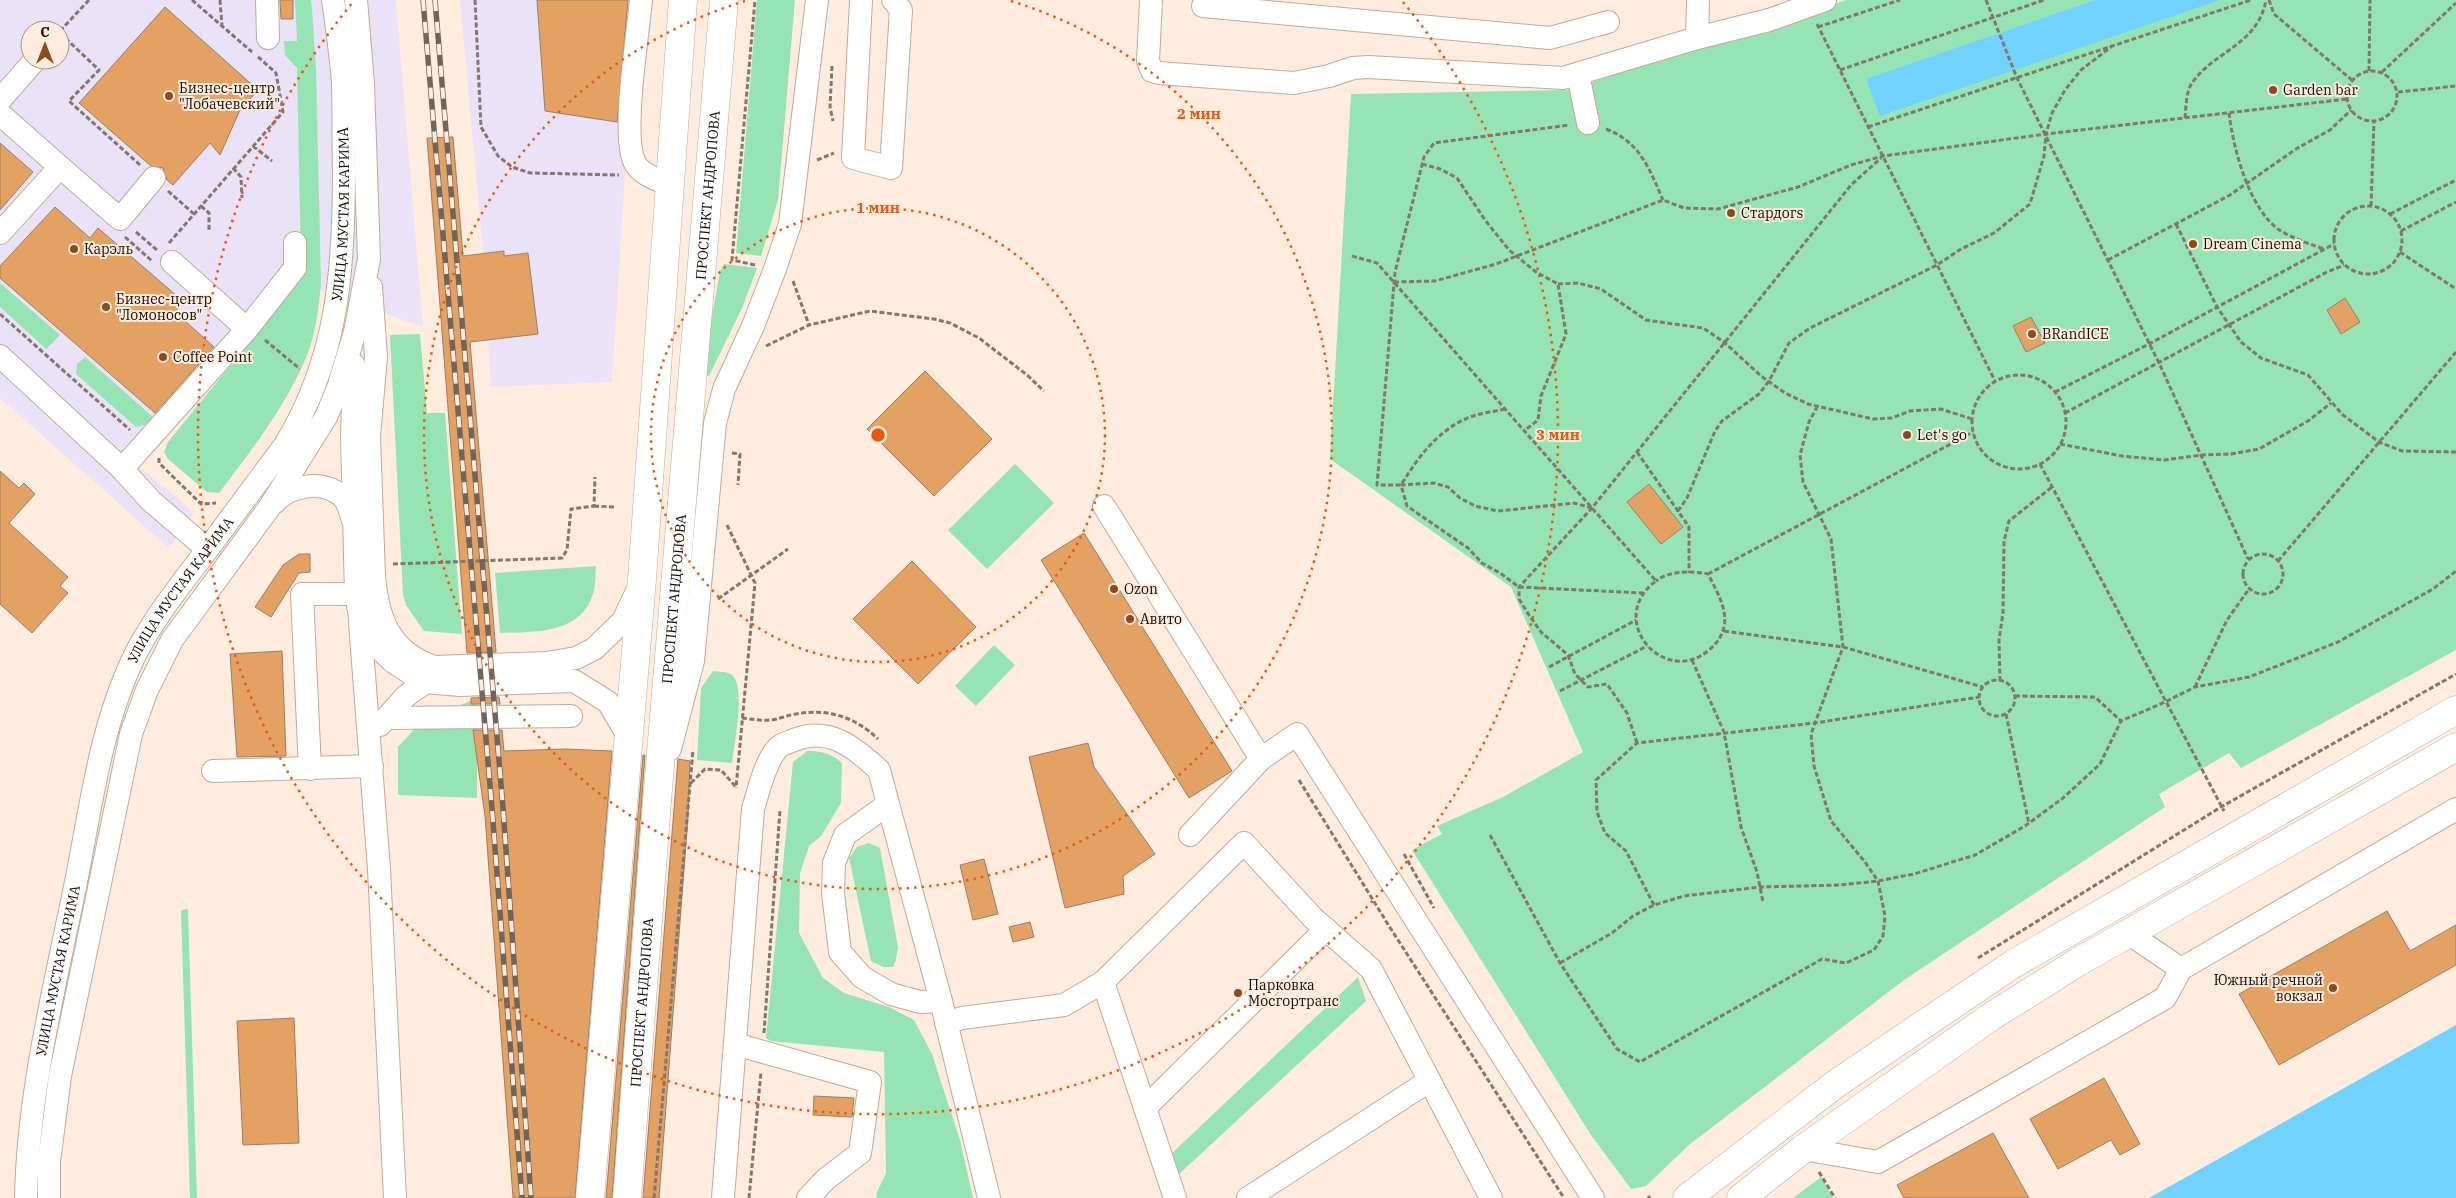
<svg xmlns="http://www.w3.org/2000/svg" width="2456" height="1198" viewBox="0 0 2456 1198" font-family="'IBM Plex Serif',serif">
<rect width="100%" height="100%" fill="#feedde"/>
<!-- commercial -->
<path fill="#eae2f7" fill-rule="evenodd" d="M0 0H396L423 327 290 280 131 460 194 512 169 548 0 398ZM30 30H60V60H30Z
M460 0H636L612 382 491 387 482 241Z"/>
<!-- green -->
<path fill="#96e4b3" d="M295 0H311L312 9 316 71 321 283C319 304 317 326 310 347 291 400 253 448 219 493L207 492 168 459 164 452 168 442 297 284 301 262 297 68 285 55 284 41H297Z
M757 0H795L778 200 761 256 736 253Z
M1846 0H2456V650L2241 768 2229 753 2159 794 2165 807 1904 980 1689 1145 1646 1186 1631 1189 1591 1135 1412 850 1442 834 1437 826 1503 797 1583 752 1511 587 1330 459 1351 94 1568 90Z
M724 264 757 268 742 308 709 376 706 375 711 322 720 271Z
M0 283 60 335 46 349 0 307Z
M420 334 427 413H445L462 634 424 631 406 605 403 595 390 335Z
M85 357 153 417 145 425 136 427 76 374 77 364Z
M1015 464 1054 503 987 569 948 530Z
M596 566C595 575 596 585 593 594 581 634 534 632 500 633L495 573Z
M994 645 1015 665 976 706 955 686Z
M713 671C719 672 726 671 732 675 746 686 734 746 732 763L697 760 701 688Z
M477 698V798L398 795V747L421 722Z
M807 751C822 751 830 753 842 763L841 803 821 836 809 846 800 873 799 933 823 978 844 993 889 1007 914 1020 932 1054 960 1140 973 1198H876L877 1192 886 1173 884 1052 771 1041 766 1038 793 762Z
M869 843 880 848 898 947 896 960 893 967H883L871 961 849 858 857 847Z
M188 909 197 1198H190L181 910Z
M1358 977 1366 1001 1177 1176 1169 1156Z
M1821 1177 1833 1198H1793Z"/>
<!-- water -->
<path fill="#71d2fe" d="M2096 0H2220L1880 116 1866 79Z
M2456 1025V1198H2149L2181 1180Z"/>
<!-- building -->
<path fill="#e3a263" stroke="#977e67" d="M280 0H293V19H281Z
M537 0H628L617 122 545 111Z
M165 7 258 90 240 110 220 155 210 143 173 185 167 180 163 168 151 166 79 103Z
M453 137 463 256 504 251V256L528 253 538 334 470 342 496 652 467 653 427 138Z
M0 143 33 172 0 210Z
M55 207 90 238 98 228 184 302 175 312 214 347 155 413 0 278V266Z
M2345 298 2360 322 2341 334 2327 310Z
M2031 317 2045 343 2026 352 2013 326Z
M925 371 992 439 934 496 867 429Z
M0 471 19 488 24 483 35 494 9 523 68 577 60 586 68 593 32 633 0 604Z
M1649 484 1683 527 1661 544 1627 502Z
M1084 533 1232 771 1189 798 1041 560Z
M299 554H310V572L299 573 271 617 255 607 283 565Z
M912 561 976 627 918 684 853 619Z
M282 651 286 756 237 757 230 654Z
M499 697 500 704H471V698Z
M473 730H502L504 751 566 749 612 751 575 1198H513L485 816Z
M1088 743 1094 767 1155 854 1123 876 1124 894 1065 908 1029 757Z
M643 755H645L612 1198H606Z
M678 759 690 761 688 817 659 1198H643Z
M984 859 998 914 973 920 960 865Z
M2387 911 2410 951 2456 925V965L2279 1065 2239 994Z
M1030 922 1034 937 1013 942 1009 927Z
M294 1018 299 1143 243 1145 237 1021Z
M2104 1078 2140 1144 2120 1155 2111 1140 2058 1169 2030 1119Z
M814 1096 854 1098 852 1117 813 1115Z
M1993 1133 2029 1198H1904L1897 1185Z"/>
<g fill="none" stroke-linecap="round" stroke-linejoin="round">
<defs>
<g id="minor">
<path d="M267 0 268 38"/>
<path d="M641 0C638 35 621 136 635 163 641 175 659 180 670 185"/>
<path d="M861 0 853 158 891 168 901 10 893 0"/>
<path d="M1151 0 1148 61 1152 71 1159 73 1294 83 1329 76 1353 68 1368 67 1563 78 1697 38 1769 20 1825 0"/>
<path d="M1203 6 1550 38 1608 22"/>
<path d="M1697 38 1698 0"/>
<path d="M1578 74 1588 123"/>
<path d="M0 100 35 60"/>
<path d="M0 114 60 167"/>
<path d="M0 233 60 167 120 219 154 178"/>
<path d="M371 287 376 357 369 436 374 576C378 620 390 652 434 667L547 663 576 658 594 649 623 621 638 589"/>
<path d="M247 329 295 268V243"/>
<path d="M0 356 122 469 151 501 207 549"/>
<path d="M354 365 352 436 356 594 360 617 375 644 392 661 424 682 460 685 574 681 608 702 630 739"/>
<path d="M122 469 247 329 172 262"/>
<path d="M275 502C289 486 318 481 336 492 346 497 350 508 352 518"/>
<path d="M1104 506 1261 759 1297 734 1593 1198"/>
<path d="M360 623 379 869 395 1198"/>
<path d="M387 718 571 716"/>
<path d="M380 725 406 696 436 675"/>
<path d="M670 749 693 661 715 423 724 389 753 326 775 269 790 224 817 0"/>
<path d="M310 769 302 594H356"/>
<path d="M213 771 372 766"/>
<path d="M887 805 845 835 834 863 833 893 840 952 862 977 891 994 920 1002 941 1001"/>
<path d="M1190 835 1261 759"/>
<path d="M2128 933 2181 969 2456 809"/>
<path d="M946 1023 962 1018 1064 1005 1103 982"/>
<path d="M735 1044 870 1082 860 1153 826 1179 808 1198"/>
<path d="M1145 1108 1326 929"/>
<path d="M1803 1149 1878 1162 2165 998 2181 969"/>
<path id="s1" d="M26 1198C28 1093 54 990 75 887 91 808 100 724 137 651 156 615 182 583 207 550 233 515 259 480 285 445 338 358 344 270 344 171 343 142 344 112 343 83 341 55 337 28 333 0"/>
<path d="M49 1198V1162L60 1076 131 734 147 690 172 640 269 508 326 417 338 388 355 332 369 259 363 84 356 0"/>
<path d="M723 1198 753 809C758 793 766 757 780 746 784 743 790 742 794 740 829 726 854 747 879 770L941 1001 989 1198"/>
<path d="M1175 1198 1103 982 1244 843 1313 918 1371 969 1491 1198"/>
<path d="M1248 1198 1429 1081"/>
</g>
<g id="major">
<path d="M590 1198 642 579 683 0"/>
<path id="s2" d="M627 1198 657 801 724 0"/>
<path d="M1687 1198 1837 1083 2013 964 2456 710"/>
<path d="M1741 1198 1803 1149 1992 1016 2078 962 2456 747"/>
</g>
</defs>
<!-- minor casing -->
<use href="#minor" stroke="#c4a992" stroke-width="24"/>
<!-- major casing -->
<use href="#major" stroke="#c4a992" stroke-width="29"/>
<!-- path -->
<path stroke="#83766c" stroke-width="3" stroke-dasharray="5 2.5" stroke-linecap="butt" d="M192 0 252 52
M220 0 222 26
M475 0 481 127 498 156 512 167 530 173 619 175
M1986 0 2017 78 2160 365 2248 559
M2269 0 2274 14 2353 81
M1817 24 1995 381
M1818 27 1900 0
M60 31 89 0
M60 33 99 70 69 101 140 165
M832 66 830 107 833 121
M1840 70 2044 0
M2347 96a25 25 0 1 1 50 0a25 25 0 1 1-50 0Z
M2369 71 2370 0
M2382 72 2456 3
M2398 92 2456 86
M2229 113C2233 147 2249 211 2281 231 2294 239 2310 244 2324 249
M2185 118C2186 107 2186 92 2192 83 2214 51 2258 45 2266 0
M1868 127 2251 0
M1606 129C1640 142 1649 168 1663 200
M253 146 272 161
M817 160 834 153
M1422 164 1440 169 1457 178 1485 220 1509 250 1536 272 1558 284 1566 334 1541 396 1538 420 1524 431
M233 168 241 177 242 198
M168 191 194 214
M2334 240a34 34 0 1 1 68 0a34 34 0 1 1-68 0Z
M201 206 209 213V232
M2371 206 2374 121
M2390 214 2456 180
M2176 224 2217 307 2241 342 2261 358 2308 375 2343 415 2379 442 2402 451 2456 452
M2401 231 2456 202
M136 232 158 251
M125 237 152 261
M169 243 283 112 276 73 257 56
M2400 252 2456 289
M1352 256 1377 263 1656 581C1604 620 1665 688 1709 650 1737 626 1722 601 1708 574 1692 571 1670 570 1656 581
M2108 260 2230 195 2296 149 2330 130 2351 110
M755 265 732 260 755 0
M793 281 809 325
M1394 282 1435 281 1496 264 1663 200 1684 208 1718 209 1798 187 1851 165 1883 156 2046 134 2347 99
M1558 284 1578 283 1601 289 1646 320 1703 328 1724 342 1761 376 1785 393 1808 404 1873 419 1892 418 1910 411 1941 409 1972 419
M0 314 130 430
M265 340 300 369
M766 346 809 325 870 311 934 319 950 323 979 338 1027 375 1044 391
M1972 422a47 47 0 1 1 94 0a47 47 0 1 1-94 0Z
M2055 392 2149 344 2334 244
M1505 409C1491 412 1475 414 1463 420 1435 434 1417 459 1401 485H1377L1395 272 1424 157 1434 143 1569 125
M2065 413 2325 273 2344 265
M2060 444 2122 456 2164 460 2202 455 2231 454 2259 449 2308 421 2331 403
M1637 452 1689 527V573
M732 453 740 454 738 485
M159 458V463L201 504 216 503
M2040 464 2224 811
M594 506 614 507
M1592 508 1574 503 1498 511 1475 506 1460 498 1448 487 1434 483 1401 485 1407 506 1468 548 1482 563 1500 573 1519 587 1643 593
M1678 511 1687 498 1715 431 1722 421 1759 394 1769 381 1789 343 1810 328 1937 265 1961 249 1994 233 2030 204 2044 156 2046 134 2052 113 2065 90 2081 70 2111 47
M727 525 755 583 736 788
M2243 574a20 20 0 1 1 40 0a20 20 0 1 1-40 0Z
M2278 561 2456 352
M393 564 562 558 567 550 571 509 594 506 595 477
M1708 574 1973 432
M718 599 788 549
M1724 631 1843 647 1983 687
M1692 660 1724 732 1741 827 1757 872 1763 902
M1549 667 1636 620
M1979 698a18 18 0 1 1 36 0a18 18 0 1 1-36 0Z
M2000 681 1999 640 2003 613 2004 541 2009 521 2052 487
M2195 687 2227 620 2249 589
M1560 691 1647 646
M2015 696 2095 697 2121 721
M2006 714 2029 824
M742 718C751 719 761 721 770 720 778 720 787 715 796 714 828 708 855 717 878 739
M1637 743 1627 713 1607 684 1588 687 1575 674 1568 655 1541 632 1529 615 1519 599V587L1592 508 1851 185 1881 158
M1299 780 1389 926 1564 1198
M691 783 705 769 721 770 736 787
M1490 835 1560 963 1617 1049 1640 1062 1822 959 1846 963 1874 950 1883 936 1885 916 1878 881 1865 862 1831 821 1814 766 1811 734 1843 647 1831 539 1803 482 1800 455 1809 422 1817 407
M1404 854 1434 908
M1654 905 1626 851 1605 833 1597 812 1596 780 1637 743 1815 723 1979 697
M1978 958 2221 807 2456 674
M1560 963 1612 933 1633 916 1654 905 1684 896 1760 887 1839 885 1878 881 1914 874 1975 855 2025 826 2063 798 2100 764 2121 721 2165 702 2195 687 2249 677 2338 642 2433 589 2456 571
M764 1033 780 810
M1819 1172 1835 1198
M1648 1196 1650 1198
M654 1198 693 750
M749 1198 761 1072"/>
<!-- minor -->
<use href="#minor" stroke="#fff" stroke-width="22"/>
<!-- major -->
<use href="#major" stroke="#fff" stroke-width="28"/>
<defs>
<path id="rail" d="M423 0 492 809 522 1198
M435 0 503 808 531 1198"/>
</defs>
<!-- rail casing -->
<use href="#rail" stroke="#70645b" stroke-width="5.5"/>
<!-- rail -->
<use href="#rail" stroke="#feedde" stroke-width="4" stroke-dasharray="11" stroke-linecap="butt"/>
</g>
<!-- distance rings -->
<g fill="none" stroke="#e8590c" stroke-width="2.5" stroke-dasharray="2.5 5">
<circle cx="878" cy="435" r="227"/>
<path d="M1011 1A454 454 0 1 1 745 1"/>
<path d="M1403 2A680 680 0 1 1 353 2"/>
</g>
<!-- markers -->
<g fill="#8e4a1d" stroke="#feedde" stroke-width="2">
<circle cx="2273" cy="90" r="5"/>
<circle cx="169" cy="96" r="5"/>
<circle cx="1731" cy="213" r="5"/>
<circle cx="2193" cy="244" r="5"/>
<circle cx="74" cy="249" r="5"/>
<circle cx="106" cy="307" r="5"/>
<circle cx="2032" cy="334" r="5"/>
<circle cx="163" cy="357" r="5"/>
<circle cx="1907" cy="435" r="5"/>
<circle cx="1114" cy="589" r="5"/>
<circle cx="1130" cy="619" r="5"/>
<circle cx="2333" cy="988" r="5"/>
<circle cx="1238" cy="993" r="5"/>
</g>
<g text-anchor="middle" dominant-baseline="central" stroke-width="4" stroke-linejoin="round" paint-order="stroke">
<!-- poi labels -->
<g font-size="14" fill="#130a04" stroke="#feedde" text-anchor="start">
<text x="179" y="88">Бизнес-центр<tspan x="179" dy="16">"Лобачевский"</tspan></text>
<text x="2283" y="90">Garden bar</text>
<text x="1741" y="213">Стардогs</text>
<text x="2203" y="244">Dream Cinema</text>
<text x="84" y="249">Карэль</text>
<text x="116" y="299">Бизнес-центр<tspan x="116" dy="16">"Ломоносов"</tspan></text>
<text x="2042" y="334">BRandICE</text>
<text x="173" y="357">Coffee Point</text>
<text x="1917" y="435">Let's go</text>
<text x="1124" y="589">Ozon</text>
<text x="1140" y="619">Авито</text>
<text x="2323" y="980" text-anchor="end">Южный речной<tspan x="2323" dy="16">вокзал</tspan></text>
<text x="1248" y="985">Парковка<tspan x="1248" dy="16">Мосгортранс</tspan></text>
</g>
<!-- street labels -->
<g font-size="14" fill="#130a04" stroke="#feedde">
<text stroke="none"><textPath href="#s2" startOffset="1006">ПРОСПЕКТ АНДРОПОВА</textPath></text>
<text stroke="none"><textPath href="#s1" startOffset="1055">УЛИЦА МУСТАЯ КАРИМА</textPath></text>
<text stroke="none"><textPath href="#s1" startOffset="635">УЛИЦА МУСТАЯ КАРИМА</textPath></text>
<text stroke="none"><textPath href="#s2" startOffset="601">ПРОСПЕКТ АНДРОПОВА</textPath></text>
<text stroke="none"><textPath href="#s1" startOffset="230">УЛИЦА МУСТАЯ КАРИМА</textPath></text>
<text stroke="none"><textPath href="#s2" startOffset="196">ПРОСПЕКТ АНДРОПОВА</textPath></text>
</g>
</g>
<circle cx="878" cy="435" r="8" fill="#e8590c" stroke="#feedde" stroke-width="2.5"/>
<g font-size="15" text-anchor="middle" font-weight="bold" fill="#e8590c" stroke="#feedde" stroke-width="4" stroke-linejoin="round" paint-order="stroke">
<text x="1199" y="119">2 мин</text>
<text x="878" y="213">1 мин</text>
<text x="1558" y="440">3 мин</text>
</g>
<!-- north arrow -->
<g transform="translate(45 45)"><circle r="24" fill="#feedde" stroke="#a09287"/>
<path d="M0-4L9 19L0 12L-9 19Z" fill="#8e4a1d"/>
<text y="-8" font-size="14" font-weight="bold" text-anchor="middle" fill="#130a04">С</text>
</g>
</svg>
